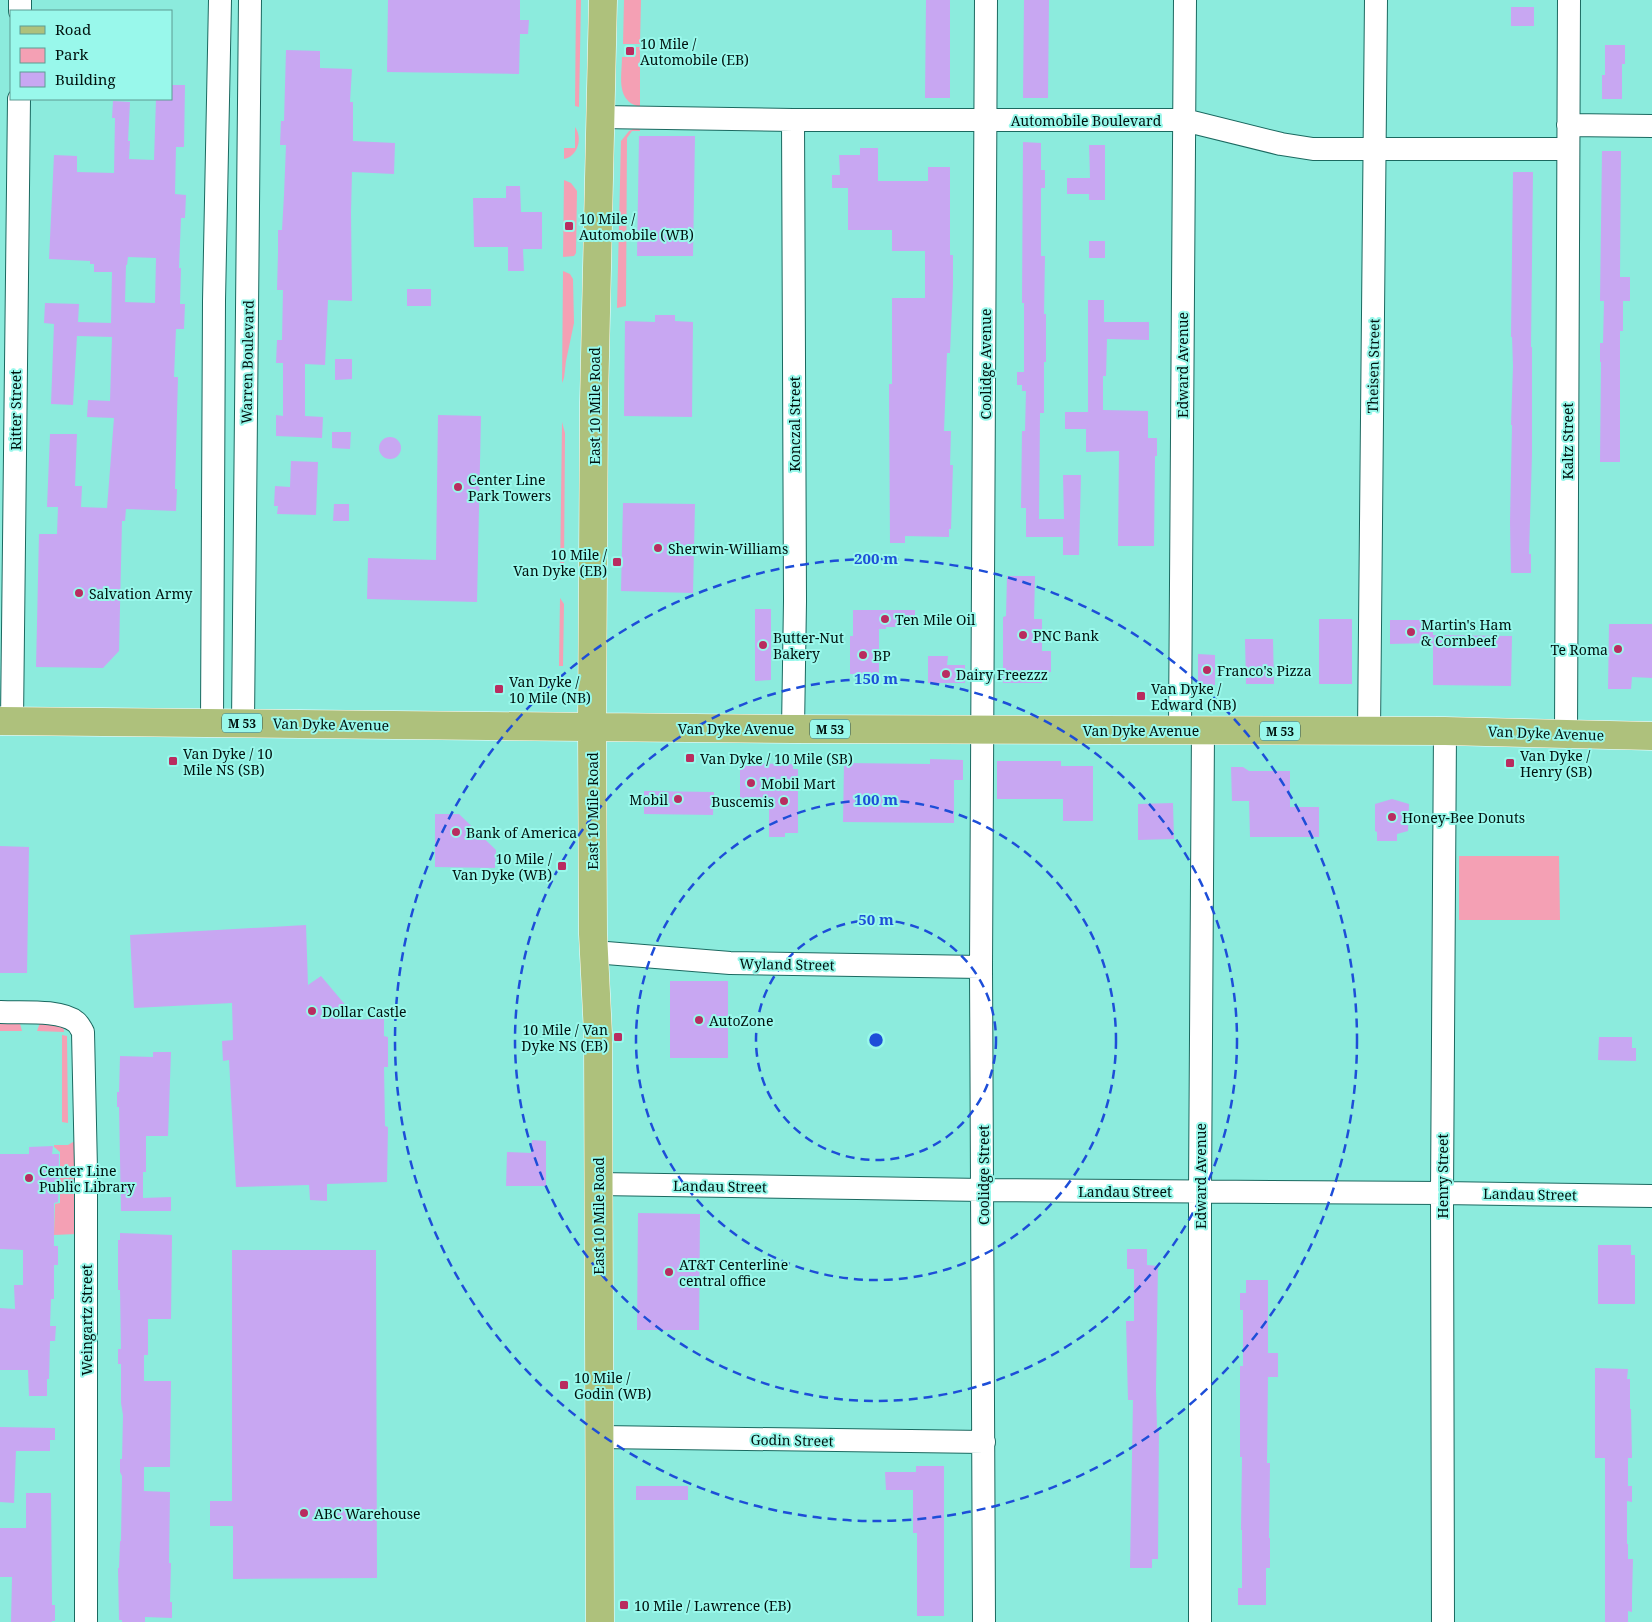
<svg xmlns="http://www.w3.org/2000/svg" width="1652" height="1622" viewBox="0 0 1652 1622" font-family="'Noto Serif',serif">
<rect width="100%" height="100%" fill="#8cebdd"/>
<!-- green -->
<path fill="#f4a0b4" d="M576 0H581L579 107 575 106Z
M624 0H641L640 44H623Z
M636 47H640V107C615 101 622 76 622 57H635Z
M639 126 640 131H632L627 138 626 306 617 308 621 141 629 131Z
M575 127C583 138 578 156 564 159V148H575Z
M564 180 571 183 577 191 576 253 574 256 563 257Z
M563 271 570 274 573 279 574 323 566 361 564 378 562 383Z
M562 422 565 433 564 572 563 576 560 579Z
M560 598 564 604 563 666H559Z
M1459 856H1559L1560 920H1459Z
M0 1020H19L22 1031H0Z
M41 1020 63 1021 64 1032 37 1031Z
M62 1035 67 1036 68 1123 62 1122Z
M73 1142 76 1143V1234L54 1235 55 1204 60 1203V1152L54 1147V1145H68Z"/>
<!-- building -->
<path fill="#c8a7f2" fill-rule="evenodd" d="M388 0H520V20H529L528 34H520L519 74 387 72Z
M926 0H950V98H925Z
M1024 0H1049L1048 98H1023Z
M1511 7H1534V26H1511Z
M1605 45H1625V64H1622V99H1602V75H1605Z
M286 50 320 51V68L352 69 350 102H353V141L395 143 394 174 352 172 351 212 352 301 328 300 325 365 305 364V416L323 417 322 438 276 436V415L283 416V363H276L277 340H282L283 290H277L278 253V230H282L284 195 286 145H280L281 121H284Z
M171 85H185L184 147H176L175 194 186 195 185 218H181L179 268H181L180 304H185L184 329H176L174 377H178L175 489H177L176 511 126 509 125 521H122L119 651 103 668 36 667 39 534H57L58 507H47L50 434H77L75 486H82L81 507 107 508 114 418 87 417 88 400 110 401 112 337 77 336 73 405 51 404 54 324 44 323 45 303 79 304 78 322 111 323 112 272H94V264H90V261L49 259 54 155 77 156V172L114 173 115 118H112L113 101 130 102 128 141H130L129 159 154 160 156 99H171ZM128 257 156 258 155 303 125 302 126 265H127Z
M639 136H695L693 256H637Z
M1023 142 1041 143V170H1045V188H1041V256H1045L1044 314H1046V362H1044V413H1040L1039 519H1064L1063 475H1081L1079 555H1063V537H1026V508H1021L1022 431H1025L1026 391H1022V385H1017V372H1024V303H1022Z
M1089 145H1105V200H1089V194H1067V178H1090Z
M860 148H878V181H928V167H950V255H953V285L950 353H947L944 431H951L950 465H953L951 529H949V537L905 536V543H890L889 397V384H892V298H925V251H892V230H848V188H832V175H840L839 155H860Z
M1602 151H1621L1620 277H1630V301H1623V331H1620V462H1600L1601 362H1600V343H1603L1604 301H1600Z
M1513 172H1533L1531 347H1532V455L1529 554H1531V573H1511L1510 522 1512 425H1511L1513 366 1512 337H1511Z
M506 186H520L521 212H542V249H523L524 271H508V247H474L473 198H506Z
M1089 241H1105V258H1089Z
M407 289H431V306H407Z
M1088 300H1104V322H1149V340L1107 339 1106 376H1103V410L1148 411V438H1157V456H1155L1154 546H1118L1119 451 1086 452V429H1065V412H1088Z
M655 315H675V321L693 322 692 417 624 416 625 321 655 322Z
M335 359H352V379L335 380Z
M438 415 481 416 477 602 367 599 368 558 436 560Z
M332 432H351L350 449 332 448Z
M379 448a11 11 0 1 1 22 0a11 11 0 1 1-22 0Z
M291 461 318 462 316 515 277 514 278 506H274L275 486 290 487Z
M623 503 695 504 693 593 621 591Z
M334 504H349V521H333Z
M1007 576H1035L1034 619H1042V651H1051V672H1042V683H1003V617L1006 616Z
M755 609H771V680L755 681Z
M853 610H915V627H886V629H879V674H850V636H853Z
M1319 619H1352V684H1319Z
M1390 620H1433V635L1512 636 1511 686 1433 685V643L1390 644Z
M1609 624H1652V678L1632 677 1631 689H1608Z
M1245 639H1273L1274 684H1246Z
M1198 654 1215 655V685L1198 684Z
M928 656H948L947 665H965V683H928Z
M930 759 963 760V780H954V823L843 822 844 763 930 764Z
M997 761H1061V766H1093V821H1063V799H997Z
M740 763 793 764V769H798V833H785V837H769V806H740Z
M1231 767H1243L1249 771H1290V807H1319V837H1250L1249 801H1232Z
M644 791 714 792 713 815 644 814Z
M1392 799 1409 804 1408 831 1397 834V841H1377V832L1375 831V804Z
M1173 803 1174 839 1138 840V804Z
M435 814H459L496 850 495 868 435 867Z
M0 846 29 847 27 973H0Z
M306 925 308 985 321 976 358 1020 384 1018V1036L388 1037V1067H384L385 1126 388 1127 387 1182 327 1184V1201L310 1200 309 1185 236 1187 229 1060 223 1061 222 1041 233 1040 232 1003 134 1008 130 935Z
M670 981H728V1058H670Z
M1599 1037H1632V1048H1636V1061L1598 1060Z
M153 1052H171L168 1136H146V1172H143V1198L171 1197V1211H121L119 1107H117V1092H119L120 1056 153 1057Z
M532 1140 546 1141V1186H506L507 1152 531 1153Z
M53 1146 52 1154H59L58 1202 54 1203V1246H58V1265H54V1299H51L50 1326H56L55 1341H50L49 1379H47V1396H29L28 1370H0V1308L15 1309 14 1285H23V1250L0 1249V1154H29V1147Z
M638 1213 700 1214 699 1330H637Z
M120 1233 172 1235 171 1319H148V1355H144V1381H171L170 1467H144V1491L170 1492 169 1563H171L170 1602H172V1618L145 1617V1622H122V1620H119L118 1568H119L120 1541H121L122 1476 120 1472V1459H122L123 1415 121 1403V1364H118V1349H121L120 1290H118V1240H120Z
M1598 1245H1631V1255H1635V1304H1598Z
M1127 1249H1147V1265L1158 1266 1156 1389 1157 1428H1159L1158 1559H1152V1568H1130L1133 1400H1128L1126 1321H1134V1269H1127Z
M232 1250H376L377 1578 233 1579V1526H210V1501H232Z
M1246 1280H1268V1353H1278V1377H1268L1267 1463H1270L1269 1538H1270V1568H1266V1605H1238V1588H1242V1530H1241L1242 1457H1240V1366H1243V1310H1240V1293H1246Z
M1595 1368 1628 1369 1627 1379H1630V1409H1631L1632 1458H1628V1486H1632V1502L1627 1501V1544H1628V1559H1633L1632 1596V1612L1628 1611V1622H1605V1458H1595Z
M0 1427 55 1428V1440H50V1451H16L14 1503 0 1502Z
M916 1466H944V1616H917V1533H913V1490H886L885 1472H916Z
M636 1486H688V1500H636Z
M26 1493H51L52 1605H55V1621H52V1622H11L12 1577H0V1528H26Z"/>
<g fill="none" stroke-linecap="round" stroke-linejoin="round">
<defs>
<path id="minor" d="M20 11V0
M601 117 793 120H1184L1281 144 1313 149H1567
M793 120 795 601 793 729
M1568 125 1652 126
M12 721 19 99
M212 722 214 301 220 0
M243 723 250 0
M1180 730 1185 0
M1369 732 1376 0
M1566 734 1569 0
M594 952 730 963 981 967
M0 1012C19 1013 61 1009 76 1022 79 1024 81 1029 83 1032L86 1170V1622
M598 1184 983 1190 1442 1193 1652 1196
M600 1437 984 1442
M984 1622 981 967 986 0
M1200 1622V1191L1203 730
M1443 1622 1442 1193 1445 731"/>
<path id="major" d="M0 721 793 729 1445 731 1652 736
M600 1622 598 1034 593 934 592 727 594 402 603 0"/>
</defs>
<!-- minor casing -->
<use href="#minor" stroke="#1b6960" stroke-width="24"/>
<!-- major casing -->
<use href="#major" stroke="#fff" stroke-width="29"/>
<!-- minor -->
<use href="#minor" stroke="#fff" stroke-width="22"/>
<!-- major -->
<use href="#major" stroke="#aec17c" stroke-width="28"/>
</g>
<!-- distance rings -->
<g fill="none" stroke="#1d4ed8" stroke-width="2.5" stroke-dasharray="9 6">
<circle cx="876" cy="1040" r="120"/>
<circle cx="876" cy="1040" r="240"/>
<circle cx="876" cy="1040" r="361"/>
<circle cx="876" cy="1040" r="481"/>
</g>
<!-- markers -->
<g fill="#b92c5f" stroke="#99f8eb" stroke-width="2">
<rect x="625" y="46" width="10" height="10" rx="2.5"/>
<rect x="564" y="221" width="10" height="10" rx="2.5"/>
<circle cx="458" cy="487" r="5"/>
<circle cx="658" cy="548" r="5"/>
<rect x="612" y="557" width="10" height="10" rx="2.5"/>
<circle cx="79" cy="593" r="5"/>
<circle cx="885" cy="619" r="5"/>
<circle cx="1411" cy="632" r="5"/>
<circle cx="1023" cy="635" r="5"/>
<circle cx="763" cy="645" r="5"/>
<circle cx="1618" cy="649" r="5"/>
<circle cx="863" cy="655" r="5"/>
<circle cx="1207" cy="670" r="5"/>
<circle cx="946" cy="674" r="5"/>
<rect x="494" y="684" width="10" height="10" rx="2.5"/>
<rect x="1136" y="691" width="10" height="10" rx="2.5"/>
<rect x="685" y="753" width="10" height="10" rx="2.5"/>
<rect x="168" y="756" width="10" height="10" rx="2.5"/>
<rect x="1505" y="758" width="10" height="10" rx="2.5"/>
<circle cx="751" cy="783" r="5"/>
<circle cx="678" cy="799" r="5"/>
<circle cx="784" cy="801" r="5"/>
<circle cx="1392" cy="817" r="5"/>
<circle cx="456" cy="832" r="5"/>
<rect x="557" y="861" width="10" height="10" rx="2.5"/>
<circle cx="312" cy="1011" r="5"/>
<circle cx="699" cy="1020" r="5"/>
<rect x="613" y="1032" width="10" height="10" rx="2.5"/>
<circle cx="29" cy="1178" r="5"/>
<circle cx="669" cy="1272" r="5"/>
<rect x="559" y="1380" width="10" height="10" rx="2.5"/>
<circle cx="304" cy="1513" r="5"/>
<rect x="619" y="1600" width="10" height="10" rx="2.5"/>
</g>
<g text-anchor="middle" dominant-baseline="central" stroke-width="4" stroke-linejoin="round" paint-order="stroke">
<!-- shield labels -->
<g fill="#99f8eb" stroke="#2f5751" stroke-width="1">
<rect x="222" y="713.5" width="40" height="19" rx="4"/>
<rect x="810" y="719.5" width="40" height="19" rx="4"/>
<rect x="1260" y="721.5" width="40" height="19" rx="4"/>
</g>
<g font-size="12" font-weight="bold" fill="#01120f">
<text x="242" y="723">M 53</text>
<text x="830" y="729">M 53</text>
<text x="1280" y="731">M 53</text>
</g>
<!-- poi labels -->
<g font-size="14" fill="#01120f" stroke="#99f8eb" text-anchor="start">
<text x="640" y="43">10 Mile /<tspan x="640" dy="16">Automobile (EB)</tspan></text>
<text x="579" y="218">10 Mile /<tspan x="579" dy="16">Automobile (WB)</tspan></text>
<text x="468" y="479">Center Line<tspan x="468" dy="16">Park Towers</tspan></text>
<text x="668" y="548">Sherwin-Williams</text>
<text x="607" y="554" text-anchor="end">10 Mile /<tspan x="607" dy="16">Van Dyke (EB)</tspan></text>
<text x="89" y="593">Salvation Army</text>
<text x="895" y="619">Ten Mile Oil</text>
<text x="1421" y="624">Martin's Ham<tspan x="1421" dy="16">&amp; Cornbeef</tspan></text>
<text x="1033" y="635">PNC Bank</text>
<text x="773" y="637">Butter-Nut<tspan x="773" dy="16">Bakery</tspan></text>
<text x="1608" y="649" text-anchor="end">Te Roma</text>
<text x="873" y="655">BP</text>
<text x="1217" y="670">Franco's Pizza</text>
<text x="956" y="674">Dairy Freezzz</text>
<text x="509" y="681">Van Dyke /<tspan x="509" dy="16">10 Mile (NB)</tspan></text>
<text x="1151" y="688">Van Dyke /<tspan x="1151" dy="16">Edward (NB)</tspan></text>
<text x="183" y="753">Van Dyke / 10<tspan x="183" dy="16">Mile NS (SB)</tspan></text>
<text x="1520" y="755">Van Dyke /<tspan x="1520" dy="16">Henry (SB)</tspan></text>
<text x="700" y="758">Van Dyke / 10 Mile (SB)</text>
<text x="761" y="783">Mobil Mart</text>
<text x="668" y="799" text-anchor="end">Mobil</text>
<text x="774" y="801" text-anchor="end">Buscemis</text>
<text x="1402" y="817">Honey-Bee Donuts</text>
<text x="466" y="832">Bank of America</text>
<text x="552" y="858" text-anchor="end">10 Mile /<tspan x="552" dy="16">Van Dyke (WB)</tspan></text>
<text x="322" y="1011">Dollar Castle</text>
<text x="709" y="1020">AutoZone</text>
<text x="608" y="1029" text-anchor="end">10 Mile / Van<tspan x="608" dy="16">Dyke NS (EB)</tspan></text>
<text x="39" y="1170">Center Line<tspan x="39" dy="16">Public Library</tspan></text>
<text x="679" y="1264">AT&amp;T Centerline<tspan x="679" dy="16">central office</tspan></text>
<text x="574" y="1377">10 Mile /<tspan x="574" dy="16">Godin (WB)</tspan></text>
<text x="314" y="1513">ABC Warehouse</text>
<text x="634" y="1605">10 Mile / Lawrence (EB)</text>
</g>
<!-- street labels -->
<g font-size="14" fill="#01120f" stroke="#99f8eb">
<text x="1086" y="120">Automobile Boulevard</text>
<text transform="translate(247 362) rotate(-89)">Warren Boulevard</text>
<text transform="translate(985 364) rotate(-90)">Coolidge Avenue</text>
<text transform="translate(1182 365) rotate(-90)">Edward Avenue</text>
<text transform="translate(1373 366) rotate(-89)">Theisen Street</text>
<text transform="translate(594 406) rotate(-90)">East 10 Mile Road</text>
<text transform="translate(15 410) rotate(-90)">Ritter Street</text>
<text transform="translate(794 424) rotate(-90)">Konczal Street</text>
<text transform="translate(1567 441) rotate(-90)">Kaltz Street</text>
<text transform="translate(331 724) rotate(1)">Van Dyke Avenue</text>
<text x="736" y="728">Van Dyke Avenue</text>
<text x="1141" y="730">Van Dyke Avenue</text>
<text transform="translate(1546 733) rotate(2)">Van Dyke Avenue</text>
<text transform="translate(592 811) rotate(-90)">East 10 Mile Road</text>
<text transform="translate(787 964) rotate(1)">Wyland Street</text>
<text transform="translate(983 1175) rotate(-90)">Coolidge Street</text>
<text transform="translate(1200 1176) rotate(-90)">Edward Avenue</text>
<text transform="translate(1442 1176) rotate(-90)">Henry Street</text>
<text transform="translate(720 1186) rotate(1)">Landau Street</text>
<text x="1125" y="1191">Landau Street</text>
<text transform="translate(1530 1194) rotate(1)">Landau Street</text>
<text transform="translate(598 1216) rotate(-90)">East 10 Mile Road</text>
<text transform="translate(86 1320) rotate(-90)">Weingartz Street</text>
<text transform="translate(792 1440) rotate(1)">Godin Street</text>
</g>
</g>
<circle cx="876" cy="1040" r="8" fill="#1d4ed8" stroke="#99f8eb" stroke-width="2.5"/>
<g font-size="15" text-anchor="middle" font-weight="bold" fill="#1d4ed8" stroke="#99f8eb" stroke-width="4" stroke-linejoin="round" paint-order="stroke">
<text x="876" y="564">200 m</text>
<text x="876" y="684">150 m</text>
<text x="876" y="805">100 m</text>
<text x="876" y="925">50 m</text>
</g>
<!-- legend -->
<rect x="10" y="10" width="162" height="90" fill="#99f8eb" stroke="#5c9c93"/>
<rect x="20" y="26" width="25" height="8" fill="#aec17c" stroke="#5c9c93"/>
<text x="55" y="35" font-size="15" fill="#01120f">Road</text>
<rect x="20" y="48" width="25" height="15" fill="#f4a0b4" stroke="#5c9c93"/>
<text x="55" y="60" font-size="15" fill="#01120f">Park</text>
<rect x="20" y="72" width="25" height="15" fill="#c8a7f2" stroke="#5c9c93"/>
<text x="55" y="85" font-size="15" fill="#01120f">Building</text>
</svg>
